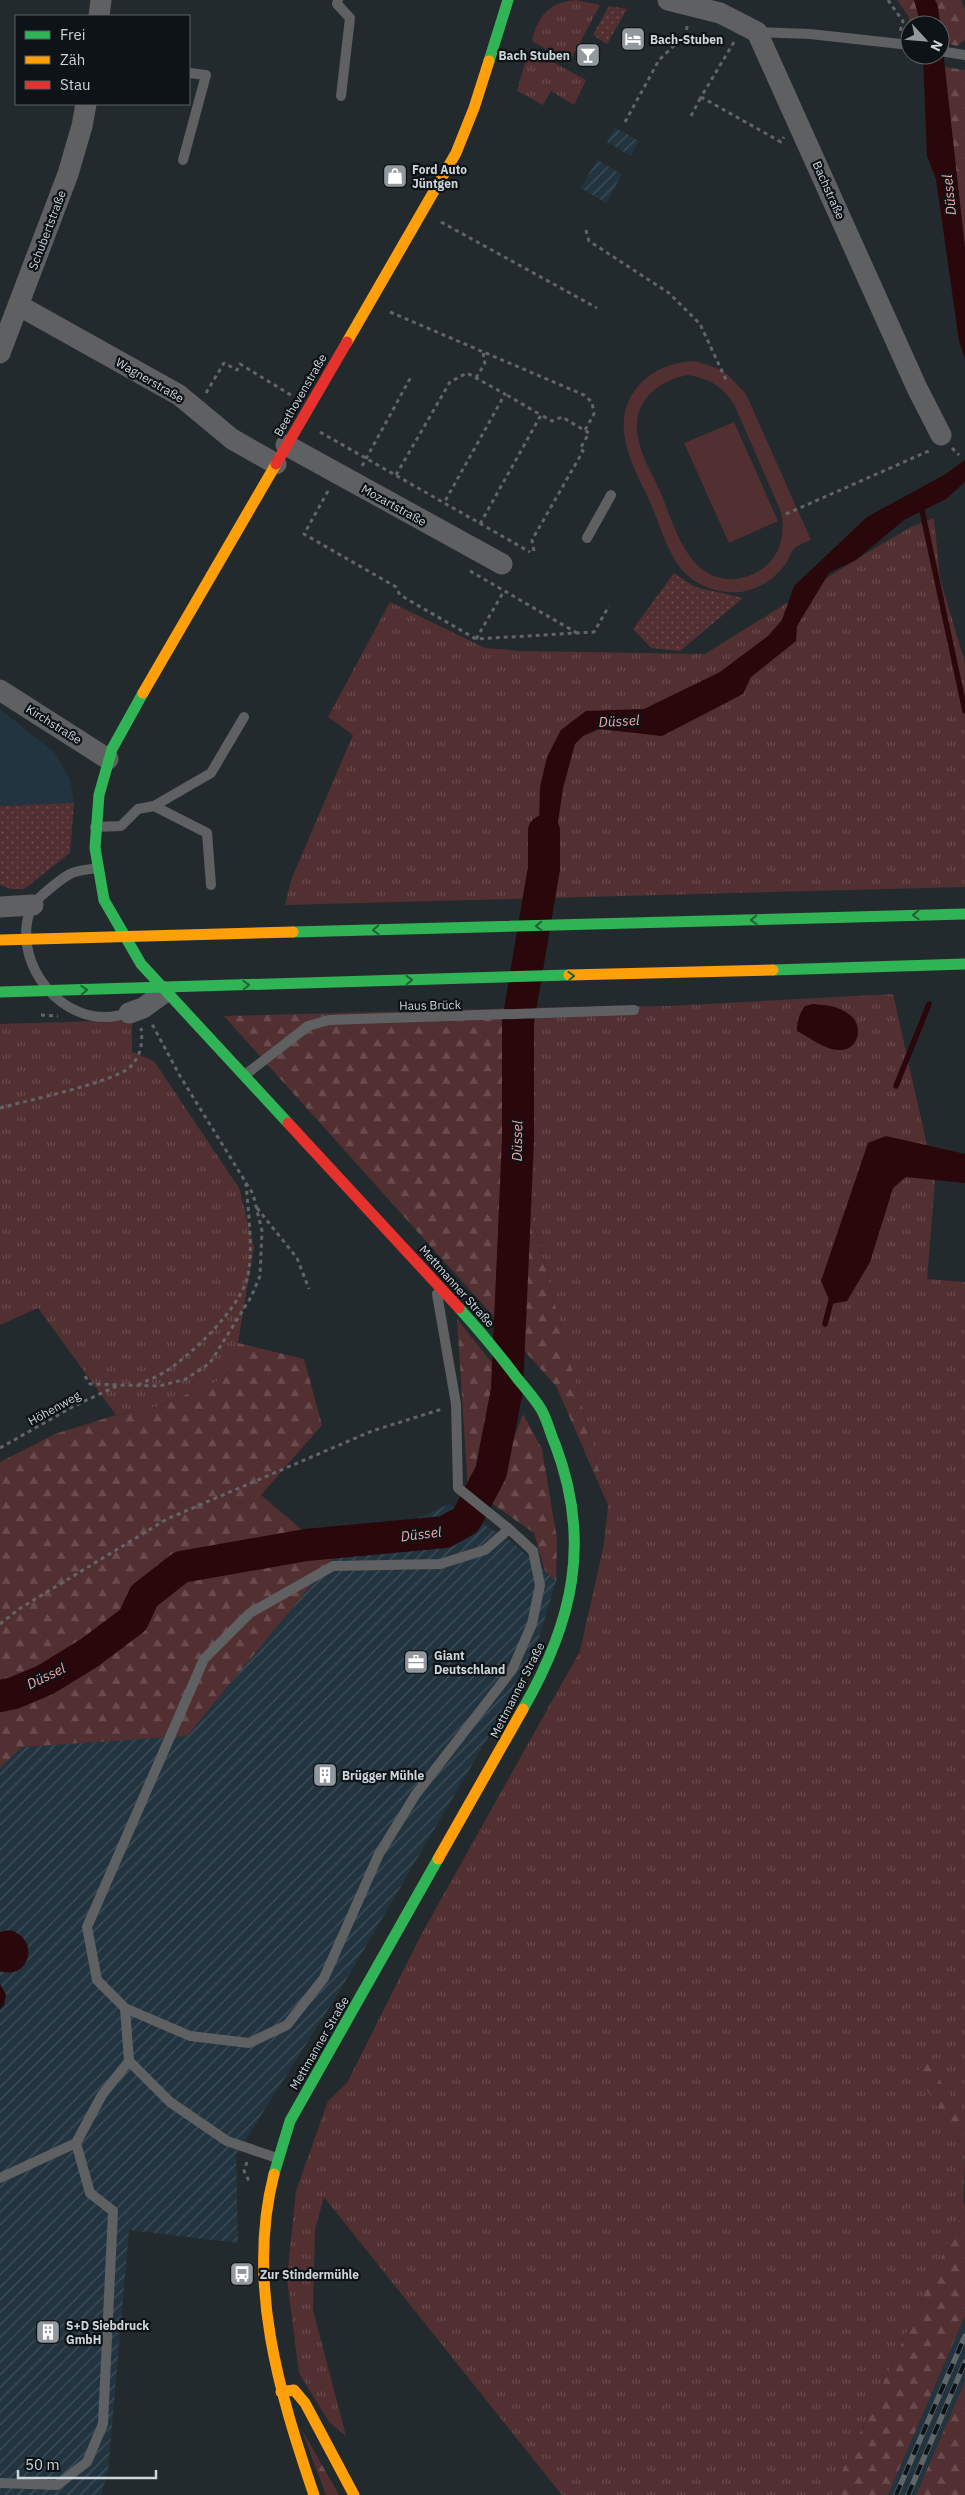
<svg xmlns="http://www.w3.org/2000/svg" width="965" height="2495" viewBox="0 0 965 2495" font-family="'IBM Plex Sans',sans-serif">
<defs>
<pattern id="industrial-furrows" width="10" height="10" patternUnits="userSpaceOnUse" patternTransform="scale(1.25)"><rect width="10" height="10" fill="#22343f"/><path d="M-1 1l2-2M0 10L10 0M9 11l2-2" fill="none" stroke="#41505a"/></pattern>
<pattern id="grass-tufts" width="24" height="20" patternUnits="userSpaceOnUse" patternTransform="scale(1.25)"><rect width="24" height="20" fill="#522f31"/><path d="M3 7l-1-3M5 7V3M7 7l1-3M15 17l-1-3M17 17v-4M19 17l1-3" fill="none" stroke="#6a4c4e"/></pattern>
<pattern id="forest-firs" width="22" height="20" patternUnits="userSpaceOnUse" patternTransform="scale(1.25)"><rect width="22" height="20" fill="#522f31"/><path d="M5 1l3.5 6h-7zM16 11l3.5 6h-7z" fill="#6a4c4e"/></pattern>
<pattern id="park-dots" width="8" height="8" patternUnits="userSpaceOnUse" patternTransform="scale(1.25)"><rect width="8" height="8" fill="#522f31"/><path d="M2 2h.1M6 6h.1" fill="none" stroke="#6a4c4e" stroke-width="1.8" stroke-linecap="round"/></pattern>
</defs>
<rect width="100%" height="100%" fill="#232a2e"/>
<!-- built -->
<path fill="#22343f" d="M0 709 54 752 70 779 74 803 0 806Z
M965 2316V2381L916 2495H888Z"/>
<!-- industrial -->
<path fill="url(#industrial-furrows)" d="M615 128 639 141 631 156 607 142Z
M597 160 622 174 606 203 581 188Z
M449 1504 511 1541 556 1581 531 1664 339 1992 236 2155 238 2243 129 2230 108 2471 101 2495H0V1768L22 1747 187 1736 334 1557Z"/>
<!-- grass -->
<path fill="url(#grass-tufts)" d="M576 0 600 5 569 63 532 41C538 16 549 2 576 0Z
M529 49 586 80 574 105 551 91 543 105 517 91Z
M934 518 940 579 965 663V887L285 905 291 880 353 735 328 717 390 602 485 648 521 651 705 654 875 548 911 527Z
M893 994 935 1181 927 1279 965 1282V2117L927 2063 916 2072 962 2147 965 2162 963 2211 831 2495H562L324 2197 315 2229 313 2310 346 2436 329 2422 299 2373 287 2279 296 2191 328 2101 347 2083 421 1935 580 1651 604 1544 608 1505 529 1206 528 1008 668 1006Z
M132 1020V1052L154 1061 239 1188 254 1247 238 1343 224 1379 156 1407 116 1415 38 1308 0 1325V1024Z"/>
<!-- forest -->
<path fill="url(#forest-firs)" d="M897 0H961L965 10V40L957 46 940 41V25H910V33L908 32 909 17Z
M944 67 965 70V248Z
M528 1008 529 1206 608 1505 556 1386 224 1016Z
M457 1319 500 1373 477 1479 468 1491Z
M238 1343 304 1359 322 1425 261 1495 334 1557 187 1736 22 1747 0 1768V1462L55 1434 116 1415 156 1407 224 1379Z
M523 1414 542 1449 557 1539 556 1581 545 1571 534 1533 490 1502Z
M927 2062 965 2117V2162L962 2147 916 2072Z
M965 2199V2316L888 2495H831L963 2211Z
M965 2381V2495H916Z
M301 2428 339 2495H326Z"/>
<!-- park -->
<path fill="url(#park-dots)" d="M609 6 627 9 607 44 593 35Z
M674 573 695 587 743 598 680 651 651 648 633 629Z
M74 803 70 853 24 889H11L0 885V806Z"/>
<!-- pitch -->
<path fill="#522f31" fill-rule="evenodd" d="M695 361 717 368 727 374 746 394 811 540C806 542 797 545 794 549 791 552 789 558 787 562 776 578 760 589 741 592 722 594 702 588 688 576 670 560 662 531 653 509 644 487 629 463 625 439 616 394 652 362 695 361ZM688 375C709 378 723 387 734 404L781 512C785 531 782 551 767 565 758 573 746 578 733 579 687 581 674 524 660 491 651 471 635 446 637 423 638 396 664 379 688 375Z
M734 422 778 521 729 543 684 443Z"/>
<!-- water -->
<path fill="#29070a" d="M914 0H935L938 6 965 248V359L959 341 936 179 927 156 923 55H940V25H921Z
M965 460V482L946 499 904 520 856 560 829 573 797 626 796 641 751 677 743 694 662 736 599 729 583 736 575 744 563 788 557 829 560 871 538 877 540 787 547 757 561 730 586 711 644 709 720 672 768 636 782 620 794 586 867 517 944 475Z
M813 1004C826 1005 839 1006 850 1015 864 1026 859 1051 839 1050 825 1050 809 1037 797 1031 797 1020 799 1015 805 1006Z
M886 1136 965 1154V1183L906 1177 893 1188 870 1262 847 1301 831 1304 821 1281 868 1143Z
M10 1930C42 1940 28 1981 0 1971V1932Z
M0 1984 6 1995 4 2005 0 2009Z"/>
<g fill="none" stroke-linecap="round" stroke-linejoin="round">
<!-- stream -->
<path stroke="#29070a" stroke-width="5.5" d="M921 506 965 711
M896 1086 929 1004
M825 1324 832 1297"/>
<!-- river -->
<path stroke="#29070a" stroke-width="32" d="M0 1696 14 1693 45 1680 89 1653 133 1620 144 1596 181 1567 306 1545 445 1532 466 1520 491 1472 507 1390 518 1140V1022L544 868V831"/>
<!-- path -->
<path stroke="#616567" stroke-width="3" stroke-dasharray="4 4" stroke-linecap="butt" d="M888 0 903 21 900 32
M734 42 701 97 781 142 784 137
M691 116 701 97
M625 122 659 60 685 35 688 23
M441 222 597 308
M586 230 589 241 669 293 700 324 727 382
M390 312 584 395 592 402 594 414 585 430
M476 378 485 363 483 358 484 352
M206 393 224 363 237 370 240 364 291 395
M320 432 530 552
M952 448 959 455
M362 466 412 375
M396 475 450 382 467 373 505 394 444 503
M328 491 304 534 396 587 400 595 476 639 594 632 609 606
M786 514 931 450
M480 524 541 415 505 394
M534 551 532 540 583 451 580 449 589 433 562 417 552 421 541 415
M470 571 577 633
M476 639 504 591
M41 1015 58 1016
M0 1108C25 1101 115 1082 130 1067 141 1056 143 1043 141 1028
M257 1208 297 1258 309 1289
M85 1376 90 1384 159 1386 186 1379 210 1363 251 1297 260 1276 262 1231 253 1194 180 1076 152 1024
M138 1385C148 1380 159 1376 168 1370 196 1350 237 1311 247 1279 254 1254 248 1209 246 1184
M0 1448 74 1406 117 1386
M0 1624 19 1609 167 1519 372 1431 442 1409
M247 2162 244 2171 249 2181"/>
<!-- lane -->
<path stroke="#5e6062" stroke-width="10" d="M338 0 337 4 350 18 341 96
M757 32 810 34 910 45
M940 51 965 55
M183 160 206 75 189 73
M587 538 611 495
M154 806 207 833 211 885
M95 827 121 826 138 809 154 806 211 773 244 717
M96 868C88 870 77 870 70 874 62 878 36 899 32 906 10 955 53 1018 106 1017 114 1017 122 1015 129 1013
M245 1075 308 1026 329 1020 634 1010
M437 1294 456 1404 458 1488 509 1529
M125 2008 190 2036 249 2043 287 2025 324 1978 379 1854 416 1794 512 1670 532 1624 540 1585 533 1551 509 1529 485 1550 440 1564 333 1566 250 1613 204 1659 87 1927 97 1980 125 2008 129 2061 170 2102 227 2141 277 2158
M0 2178 76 2143 102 2095 129 2061
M0 2483 57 2485 87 2462 103 2424 113 2211 90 2193 76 2143"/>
<!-- street -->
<path stroke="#5e6062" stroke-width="21" d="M668 0 720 13 757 32 917 388 941 435
M99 16 101 0
M18 305 179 395 232 439 276 464
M0 353 68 174 82 126 86 104
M286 445 502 564
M0 690 108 759
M0 907 33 905
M129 1013 143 1008 165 992"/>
<!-- fast -->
<path stroke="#30b455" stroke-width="11" d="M489 61 508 0
M143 693 112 749 99 795 95 848 104 900 141 964 288 1123
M459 1308C480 1331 499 1354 517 1378 525 1388 534 1398 541 1409 547 1419 550 1433 555 1444 592 1541 573 1622 523 1709
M274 2174 290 2121 438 1859"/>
<!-- slow -->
<path stroke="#ff9f0a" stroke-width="11" d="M347 342 456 153 474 108 489 61
M143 693 276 464
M438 1859 523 1709
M274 2174C246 2283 279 2392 314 2495
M281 2392 294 2390 305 2403 354 2495"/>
<!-- jam -->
<path stroke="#e5322d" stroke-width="11" d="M276 464 347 342
M288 1123 459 1308"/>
<defs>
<path id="rail" d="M896 2495 965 2336
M908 2495 965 2362"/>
</defs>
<!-- rail casing -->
<use href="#rail" stroke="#606567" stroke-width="5.5"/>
<!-- rail -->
<use href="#rail" stroke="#0d1316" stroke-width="4" stroke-dasharray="11" stroke-linecap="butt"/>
<!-- fast-bridge -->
<path stroke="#30b455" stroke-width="11" d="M293 932 965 914
M773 970 965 964
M0 992 569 975"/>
<!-- slow-bridge -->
<path stroke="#ff9f0a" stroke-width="11" d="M0 940 293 932
M569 975 773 970"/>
</g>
<!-- one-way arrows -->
<defs><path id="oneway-chevron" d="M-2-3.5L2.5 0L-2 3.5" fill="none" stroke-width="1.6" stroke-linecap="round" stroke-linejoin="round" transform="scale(1.25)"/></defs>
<g stroke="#1e6436">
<use href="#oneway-chevron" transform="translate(916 915) rotate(178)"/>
<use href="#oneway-chevron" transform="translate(754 920) rotate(178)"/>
<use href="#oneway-chevron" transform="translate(539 926) rotate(178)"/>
<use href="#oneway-chevron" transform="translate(376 930) rotate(178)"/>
<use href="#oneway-chevron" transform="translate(571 976) rotate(-2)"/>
<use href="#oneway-chevron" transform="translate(409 980) rotate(-2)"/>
<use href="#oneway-chevron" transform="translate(246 985) rotate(-2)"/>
<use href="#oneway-chevron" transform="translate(84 990) rotate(-2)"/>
</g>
<!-- icons -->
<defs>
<symbol id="hotel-square" viewBox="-11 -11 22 22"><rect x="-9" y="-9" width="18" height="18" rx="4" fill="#92999e" stroke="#0d1316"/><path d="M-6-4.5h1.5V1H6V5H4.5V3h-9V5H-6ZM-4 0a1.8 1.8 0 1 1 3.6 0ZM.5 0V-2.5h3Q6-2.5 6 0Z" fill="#fff"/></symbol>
<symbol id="bar-square" viewBox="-11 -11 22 22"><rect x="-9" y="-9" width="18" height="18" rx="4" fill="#92999e" stroke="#0d1316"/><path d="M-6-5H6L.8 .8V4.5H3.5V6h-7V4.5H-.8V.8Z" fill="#fff"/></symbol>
<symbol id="shop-square" viewBox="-11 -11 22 22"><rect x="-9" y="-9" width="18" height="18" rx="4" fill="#92999e" stroke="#0d1316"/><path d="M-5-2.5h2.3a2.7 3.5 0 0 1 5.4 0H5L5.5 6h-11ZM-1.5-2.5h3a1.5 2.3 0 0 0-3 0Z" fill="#fff"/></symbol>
<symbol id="office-square" viewBox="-11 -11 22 22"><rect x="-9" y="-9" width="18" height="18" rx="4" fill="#92999e" stroke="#0d1316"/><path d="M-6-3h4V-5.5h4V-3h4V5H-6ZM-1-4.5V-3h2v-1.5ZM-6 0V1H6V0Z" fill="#fff"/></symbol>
<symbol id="building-square" viewBox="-11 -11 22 22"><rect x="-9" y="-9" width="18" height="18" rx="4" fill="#92999e" stroke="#0d1316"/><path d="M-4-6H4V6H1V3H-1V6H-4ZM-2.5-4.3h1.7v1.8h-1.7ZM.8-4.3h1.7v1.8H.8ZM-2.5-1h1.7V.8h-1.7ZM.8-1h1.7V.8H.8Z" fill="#fff"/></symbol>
<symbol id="bus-square" viewBox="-11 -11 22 22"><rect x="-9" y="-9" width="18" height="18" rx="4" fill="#92999e" stroke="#0d1316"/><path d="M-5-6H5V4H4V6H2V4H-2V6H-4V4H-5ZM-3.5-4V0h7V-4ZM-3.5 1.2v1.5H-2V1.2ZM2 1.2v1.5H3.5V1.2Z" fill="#fff"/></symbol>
</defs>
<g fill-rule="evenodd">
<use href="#hotel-square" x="619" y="25" width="28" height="28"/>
<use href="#bar-square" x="574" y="41" width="28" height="28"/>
<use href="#shop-square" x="381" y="162" width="28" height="28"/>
<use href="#office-square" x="402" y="1648" width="28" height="28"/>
<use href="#building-square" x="311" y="1761" width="28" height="28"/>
<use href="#bus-square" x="228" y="2260" width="28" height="28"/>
<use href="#building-square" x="34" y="2318" width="28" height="28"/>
</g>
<g text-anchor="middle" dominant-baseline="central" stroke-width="4.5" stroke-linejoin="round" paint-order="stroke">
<!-- poi labels -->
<g font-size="12" font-weight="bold" fill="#cdd5da" stroke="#0d1316" text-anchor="start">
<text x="650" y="39">Bach-Stuben</text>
<text x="570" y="55" text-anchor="end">Bach Stuben</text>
<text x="412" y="169">Ford Auto<tspan x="412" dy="14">Jüntgen</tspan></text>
<text x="434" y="1655">Giant<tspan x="434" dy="14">Deutschland</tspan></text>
<text x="342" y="1775">Brügger Mühle</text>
<text x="260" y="2274">Zur Stindermühle</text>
<text x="66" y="2325">S+D Siebdruck<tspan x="66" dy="14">GmbH</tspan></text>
</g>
<!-- street labels -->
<g font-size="12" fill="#cdd5da" stroke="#0d1316">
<text transform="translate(829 190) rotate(66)">Bachstraße</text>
<text transform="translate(47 230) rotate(-69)">Schubertstraße</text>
<text transform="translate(150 380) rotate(30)">Wagnerstraße</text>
<text transform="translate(300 395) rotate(-60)">Beethovenstraße</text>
<text transform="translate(394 505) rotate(29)">Mozartstraße</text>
<text transform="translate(54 724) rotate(32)">Kirchstraße</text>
<text transform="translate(430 1005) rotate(-1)">Haus Brück</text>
<text transform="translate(457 1286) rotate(48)">Mettmanner Straße</text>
<text transform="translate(54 1408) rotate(-29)">Höhenweg</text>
<text transform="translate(517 1690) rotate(-63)">Mettmanner Straße</text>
<text transform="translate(319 2043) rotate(-60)">Mettmanner Straße</text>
</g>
<!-- water labels -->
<g font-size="14" font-style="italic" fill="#f7a6a7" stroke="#0d1316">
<text transform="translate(949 195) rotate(-96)">Düssel</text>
<text transform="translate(619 721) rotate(-3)">Düssel</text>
<text transform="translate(517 1141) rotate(-89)">Düssel</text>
<text transform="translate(421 1534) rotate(-7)">Düssel</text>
<text transform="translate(46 1676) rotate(-26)">Düssel</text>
</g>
</g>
<!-- legend -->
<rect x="15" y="15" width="175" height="90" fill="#0d1316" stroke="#5a6164"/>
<rect x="25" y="31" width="25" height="8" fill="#30b455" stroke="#5a6164"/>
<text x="60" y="40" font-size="15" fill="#cdd5da">Frei</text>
<rect x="25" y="56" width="25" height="8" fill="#ff9f0a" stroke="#5a6164"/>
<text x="60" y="65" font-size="15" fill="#cdd5da">Zäh</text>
<rect x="25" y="81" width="25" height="8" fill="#e5322d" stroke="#5a6164"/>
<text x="60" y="90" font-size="15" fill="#cdd5da">Stau</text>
<!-- north arrow -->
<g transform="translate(925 40) rotate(116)"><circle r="24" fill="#0d1316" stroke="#5a6164"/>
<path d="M0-4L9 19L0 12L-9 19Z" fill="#92999e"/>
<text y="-8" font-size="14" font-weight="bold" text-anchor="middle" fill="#cdd5da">N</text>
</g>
<!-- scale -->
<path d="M18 2470v8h138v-8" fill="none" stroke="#cdd5da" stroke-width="2.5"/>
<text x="25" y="2470" font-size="15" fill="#cdd5da" stroke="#0d1316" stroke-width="4" paint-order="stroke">50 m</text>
</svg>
